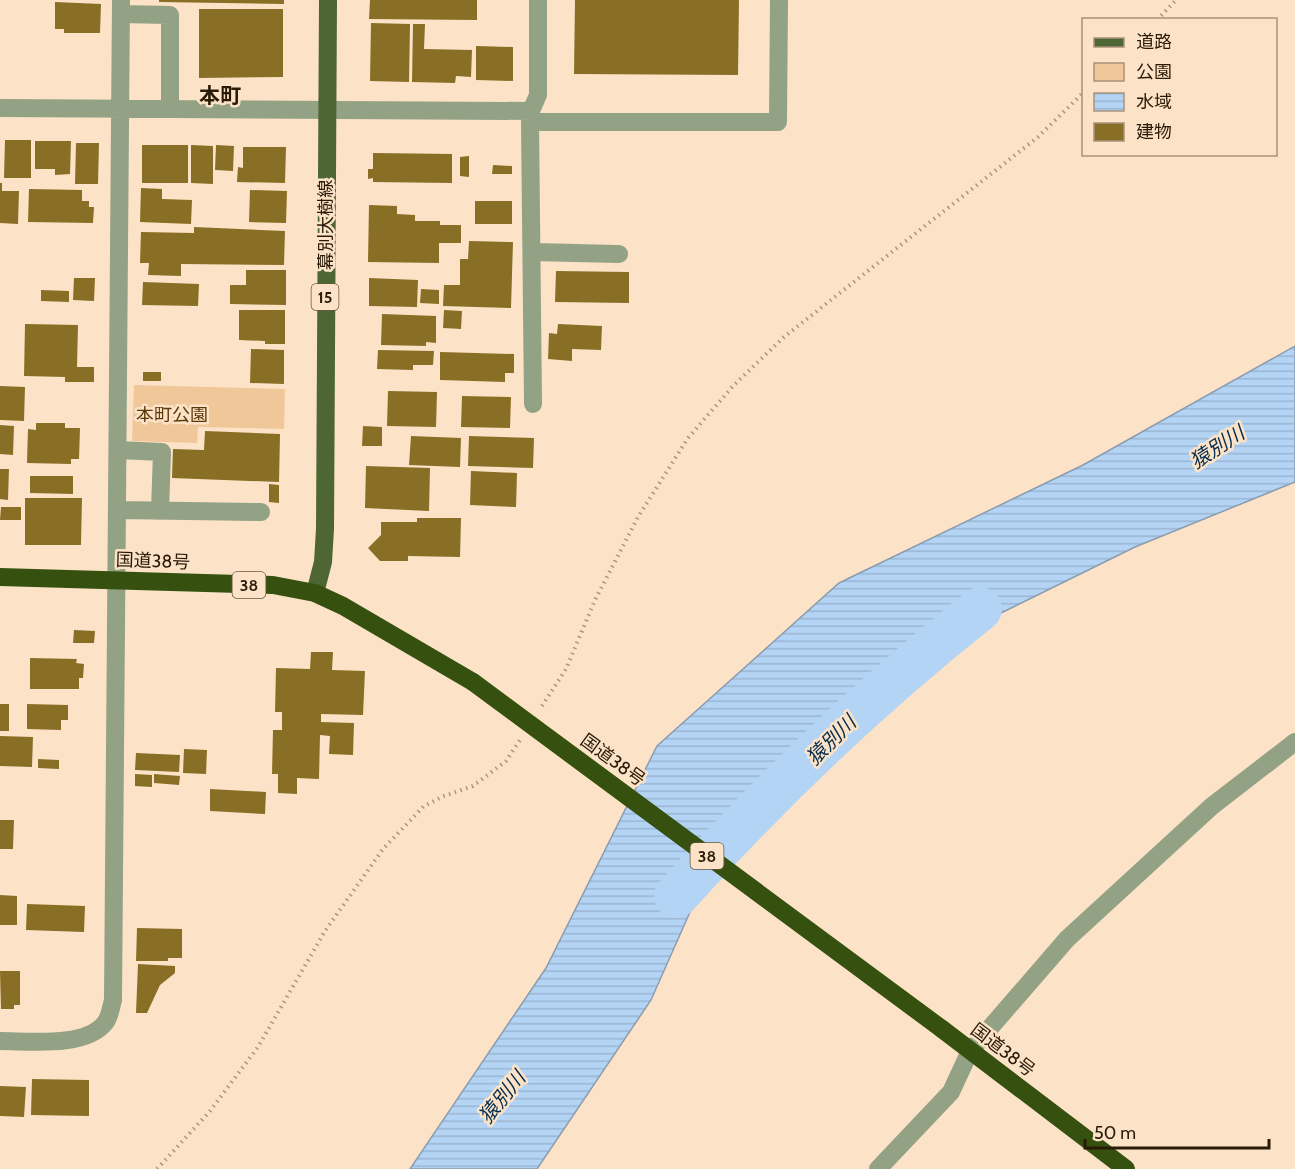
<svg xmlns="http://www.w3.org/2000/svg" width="1295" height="1169" viewBox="0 0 1295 1169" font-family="Cabin,'Noto Sans JP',sans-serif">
<defs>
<pattern id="water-rules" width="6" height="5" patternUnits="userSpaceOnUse" patternTransform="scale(1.5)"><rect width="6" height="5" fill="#b4d4f5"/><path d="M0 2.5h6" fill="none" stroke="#9bb5d1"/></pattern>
</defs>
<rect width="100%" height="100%" fill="#fce3c7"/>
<!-- green -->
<path fill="#f0c799" d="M134 385 285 389 284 429 198 427 197 443 132 441Z"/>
<!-- water -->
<path fill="url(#water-rules)" stroke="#8b9cae" stroke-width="1.5" d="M1295 346V482L1135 547 861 682 741 797 651 1000 537 1169H410L546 968 657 746 839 583 1083 465Z"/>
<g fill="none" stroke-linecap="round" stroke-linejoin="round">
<!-- river -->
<path stroke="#b4d4f5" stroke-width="44" d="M676 896C770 792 870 696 980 609"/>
</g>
<!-- building -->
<path fill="#886f25" d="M159 0H284V4L159 2Z
M370 0H477V20L369 19Z
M575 0H739L738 75 574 74Z
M55 2 101 4 100 33H64V29H55Z
M199 9H283V77L199 78Z
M371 23 410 24 409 82 370 81Z
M413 24H425L424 49 472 50 471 77 456 76 455 83 412 82Z
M476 46 513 47V81L476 80Z
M5 140H31V178H4Z
M35 141H71L70 174 55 175V169H35Z
M76 143H99L98 184H75Z
M142 145H188V183H142Z
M191 145 213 146V184L191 183Z
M216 145 234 146 233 171 215 170Z
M243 147H286L285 183 237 182 238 167 243 168Z
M373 153 452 154V183L373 182V178L368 179V169H373Z
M469 156V177L460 176V157Z
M493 165 512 166V174H492Z
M0 183H2V191H19L18 224 0 223Z
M141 188 162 189V199L192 200 191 224 140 222Z
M29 189 82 190V201H89V207H94L93 223 28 222Z
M250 190 287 191 286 223 249 222Z
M475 201H512V224H475Z
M369 205 397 206V214L415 215V221H440V225H461V243H439V263L368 262Z
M194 227 285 231 284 265 181 264V276L148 275 149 263H140L141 232 194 233Z
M469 241 513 242 511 308 443 306 444 285H460V259H468Z
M246 270H286V305L230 304V285H246Z
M556 271 629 272V303L555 302Z
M74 278H95L94 301 73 300Z
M369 278 418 280 417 307 369 306Z
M143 282 199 284 198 306 142 305Z
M421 289 439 290V304L420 303Z
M41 290 69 291V302L41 301Z
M239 310H285V344H265V341L239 340Z
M444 310 462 311 461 329 443 328Z
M382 314 436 316V343L426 342V346L381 345Z
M25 324 78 325 77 367H94V382H65V377L24 376Z
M558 324 602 326 601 350 572 349V361L548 359 549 333 557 334Z
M251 349 284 350V384L250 383Z
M378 350 434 351 433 365H413V370L377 369Z
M440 352 514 354V373H505V382L440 380Z
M143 372H161V381H143Z
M0 386 25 387 24 421 0 420Z
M388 391 437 392 436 427 387 426Z
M462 396 511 397 510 428 461 427Z
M36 423H65V428H80L79 459H71V464L27 463 28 429 36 430Z
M0 425 14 426 13 455 0 454Z
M363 426 382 427V446H362Z
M205 431 280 434 279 482 172 478 173 449 204 450Z
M411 436 461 438 460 467 409 465Z
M469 436 534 438 533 468 468 466Z
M366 466 430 468 429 511 365 508Z
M0 469H9L8 500 0 499Z
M471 471 517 473 516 507 470 505Z
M30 476H73V494L30 493Z
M269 484 279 485V503L269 502Z
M25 498H82L81 545H25Z
M1 507H21V520H0Z
M417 518H461L460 557 408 556V561H380L368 548 381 535V522H417Z
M74 630 95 631 94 643H73Z
M311 652H333L332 670 365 671 363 715 321 714V722L354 723 353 755 329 754 330 736 320 735 319 779 297 778V794L278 793V774H272L273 730H282V712H275L276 668 310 669Z
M30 658 77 659 76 663 84 664 83 678H79V689H30Z
M0 704H9V731H0Z
M27 704 68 705V720H61V730L27 729Z
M0 736 33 737 32 767 0 766Z
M184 749 207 750 206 774 183 773Z
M136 753 180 755 179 772 135 770Z
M38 759 59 760V769L38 768Z
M135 774 152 775V787L135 786Z
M154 774 180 776 179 785 154 783Z
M210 789 266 792 265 814 210 811Z
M0 820H14L13 849H0Z
M0 895 17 896V925H0Z
M27 904 85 906 84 932 26 930Z
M137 928 182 929V958H168V961H136Z
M138 964 175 966V973L160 985 147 1013H136Z
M0 971H20V1005H14V1009H1Z
M32 1079 89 1080V1116L31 1115Z
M0 1086 26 1087 24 1117 0 1116Z"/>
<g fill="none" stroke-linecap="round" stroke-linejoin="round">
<!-- path -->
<path stroke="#ac977e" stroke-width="4" stroke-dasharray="1.5 4.5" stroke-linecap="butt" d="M1157 20 1176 0
M542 706 566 669 595 600 638 517 688 438 733 386 784 337 1038 137 1084 92
M157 1169 210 1111 258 1047 325 931 383 849 424 806 444 796 473 786 506 761 520 740"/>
<!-- minor -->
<path stroke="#93a185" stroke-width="18" d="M121 14 170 15V109
M0 108 531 111
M530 122H778L779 0
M532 252 619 254
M533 404 530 122 531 111 538 95V0
M118 450 162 452 160 511
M118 510 261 512
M0 1041C29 1041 85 1048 105 1023 110 1017 111 1007 113 1000L121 0
M878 1169 951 1092 970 1051 1067 939 1212 806 1295 742"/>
<!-- major -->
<path stroke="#4e6633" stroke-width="18" d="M315 593 323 562 325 529 328 0"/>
<!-- highway -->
<path stroke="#36510f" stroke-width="18" d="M0 577 273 585 315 593 343 606 473 682
M942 1029 1126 1169"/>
<!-- highway-bridge -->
<path stroke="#36510f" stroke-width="18" d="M473 682 942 1029"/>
</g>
<g text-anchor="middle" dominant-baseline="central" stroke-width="5" stroke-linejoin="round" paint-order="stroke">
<!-- shield labels -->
<g fill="#fce3c7" stroke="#695741" stroke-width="1.5">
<rect x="311.5" y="284" width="27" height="26" rx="4.5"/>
<rect x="232.5" y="572" width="33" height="26" rx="4.5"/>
<rect x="690.5" y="843" width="33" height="26" rx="4.5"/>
</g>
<g font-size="16" font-weight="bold" fill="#2a1b08">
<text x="325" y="297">15</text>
<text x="249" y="585">38</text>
<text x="707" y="856">38</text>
</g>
<!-- street labels -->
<g font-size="18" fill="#2a1b08" stroke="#fce3c7">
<text transform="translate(326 225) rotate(-90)">幕別大樹線</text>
<text transform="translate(153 561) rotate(2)">国道38号</text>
<text transform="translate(613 760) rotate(36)">国道38号</text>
<text transform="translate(1003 1050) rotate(37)">国道38号</text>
</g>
<!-- park labels -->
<g font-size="18" fill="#5a3808" stroke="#fce3c7">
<text x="172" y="415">本町公園</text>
</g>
<!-- water labels -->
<g font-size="20" font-style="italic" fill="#042c4e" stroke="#fce3c7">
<text transform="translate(1217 447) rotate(-33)">猿別川</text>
<text transform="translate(831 740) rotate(-45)">猿別川</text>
<text transform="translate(502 1097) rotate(-51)">猿別川</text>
</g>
<!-- quarter labels -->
<g font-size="21" font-weight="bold" fill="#2a1b08" stroke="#fce3c7">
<text x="220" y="95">本町</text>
</g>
</g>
<!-- legend -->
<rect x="1082" y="18" width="195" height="138" fill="#fce3c7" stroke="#a8937b" stroke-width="1.5"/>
<rect x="1094" y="38" width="30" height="9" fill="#4e6633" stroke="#a8937b" stroke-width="1.5"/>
<text x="1136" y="48" font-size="18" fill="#2a1b08">道路</text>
<rect x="1094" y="63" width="30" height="18" fill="#f0c799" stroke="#a8937b" stroke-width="1.5"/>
<text x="1136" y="78" font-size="18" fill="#2a1b08">公園</text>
<rect x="1094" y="93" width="30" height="18" fill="url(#water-rules)" stroke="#a8937b" stroke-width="1.5"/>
<text x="1136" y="108" font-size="18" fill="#2a1b08">水域</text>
<rect x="1094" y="123" width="30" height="18" fill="#886f25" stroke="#a8937b" stroke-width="1.5"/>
<text x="1136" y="138" font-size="18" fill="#2a1b08">建物</text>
<!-- scale -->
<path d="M1085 1139v9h184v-9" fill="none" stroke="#2a1b08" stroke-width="3"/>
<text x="1094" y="1139" font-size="18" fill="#2a1b08" stroke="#fce3c7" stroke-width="4.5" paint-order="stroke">50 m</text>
</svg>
